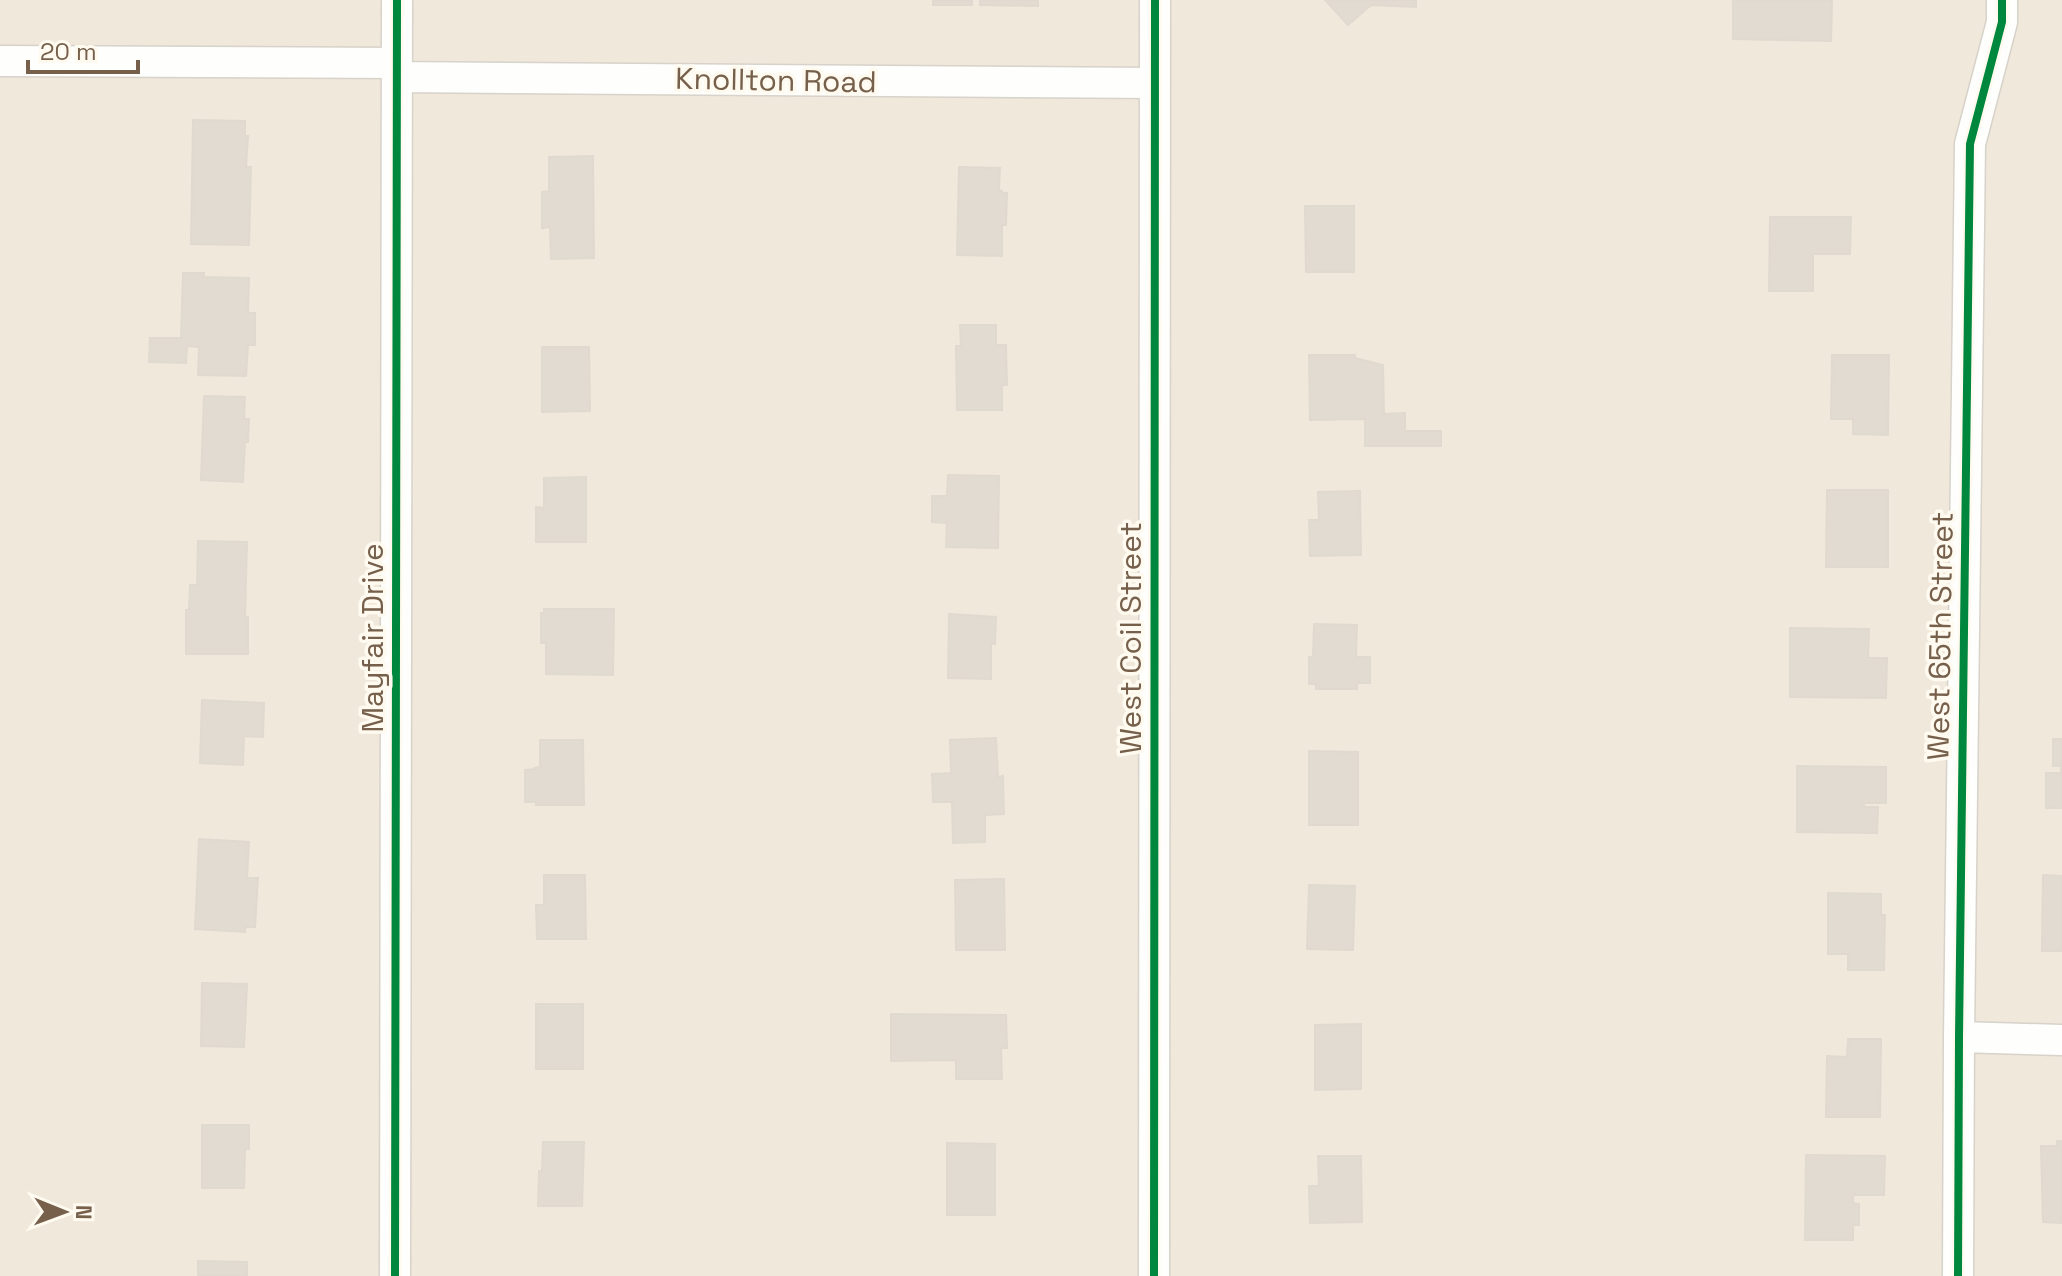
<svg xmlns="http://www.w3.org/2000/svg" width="2062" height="1276" viewBox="0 0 2062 1276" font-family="'Space Grotesk',sans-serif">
<rect width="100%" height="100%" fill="#f7f5ec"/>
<!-- residential -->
<path fill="#f0e8da" d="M0 0H2062V1276H0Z"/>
<!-- building -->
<path fill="#e2dbd1" stroke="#e0d9cf" stroke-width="2" d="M933 0H972V5H933Z
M980 0H1038V6L980 5Z
M1325 0H1416V7L1371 5 1348 25Z
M1733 0H1832L1831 41 1733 39Z
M193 120 245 121V136H248L246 167H251L249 245 191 244Z
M593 156 594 258 551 259 550 227 542 228V192L549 191V157Z
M959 167 1000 168 999 190 1002 191V193H1007L1006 225H1002V256L957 255Z
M1305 206H1354V272H1306Z
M1770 217H1851L1850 254H1813V291H1769Z
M183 273H204V277L249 278 248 313H255V345H248L246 376 198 375 199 347 187 346 186 363 149 362 150 338H181Z
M960 325H996V345H1006L1007 385H1002V410H957L956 346H961Z
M542 347H589L590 411 542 412Z
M1309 355H1355V358L1383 365 1384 414 1405 413V431H1441V446H1365V419L1310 420Z
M1832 355H1889L1888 435 1853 434V419H1831Z
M204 396 245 397 244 419H249L248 442H245L243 482 201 480Z
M948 475 999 476 998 548 946 547 947 523 932 522V496H947Z
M586 477V542H536V507L544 508V478Z
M1827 490H1888V567H1826Z
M1360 491 1361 555 1310 556 1309 520H1319L1318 492Z
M198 541 247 542 245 617H248V654H186V610H189L190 585H197Z
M544 609H614L613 675 546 674V643H541V613H544Z
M949 614 996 617 995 644H991V679L948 678Z
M1314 624 1357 625 1356 657H1370V683H1357V689H1316V684H1309V657H1313Z
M1790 628 1869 629 1868 658H1887L1886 698 1790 697Z
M202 700 264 703 263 737 244 736 243 765 200 763Z
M996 738 998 777 1003 776 1004 814 985 815V842L953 843 952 802H933L932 774 951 773 950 740Z
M2053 739H2062V808H2046V773H2061V766H2053Z
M540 740H583L584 805H536V802H525V770L536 769 535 768 540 767Z
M1309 751 1358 752V825H1309Z
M1797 766 1886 767V803H1864V807H1878L1877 833 1797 832Z
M199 839 249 842 247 878H258L255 927H245V932L195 929Z
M544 875H585L586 939H537L536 905H544Z
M2043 875 2062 876V951H2042Z
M1004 879 1005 950H956L955 880Z
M1309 885 1355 886 1353 950 1307 949Z
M1828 893 1881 894V915H1885L1884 970H1848V954H1828Z
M202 983 247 984 244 1047 201 1046Z
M536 1004H583V1069H536Z
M891 1014 1006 1015 1007 1048H1001L1002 1079H956V1060L891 1061Z
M1361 1024V1089L1315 1090V1025Z
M1848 1039H1881L1880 1117H1826L1827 1056 1847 1057Z
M202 1125H249V1149H245L244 1188H202Z
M2057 1141H2062V1223L2043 1222 2041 1146H2057Z
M543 1142H584L582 1206H538L539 1171H542Z
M947 1143 995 1144V1215H947Z
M1806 1155 1885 1156 1884 1195H1853V1203L1859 1204V1225H1853V1240H1805Z
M1318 1156H1361L1362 1222 1310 1223 1309 1186H1319Z
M198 1261 247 1262V1276H198Z"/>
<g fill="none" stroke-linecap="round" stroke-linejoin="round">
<defs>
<path id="minor" d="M0 61 397 63
M397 77 1155 83
M1959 1037 2062 1040
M395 1276 397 0
M1154 1276 1155 0
M1958 1276 1959 1037 1970 144 2002 22V0"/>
</defs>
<!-- minor casing -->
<use href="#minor" stroke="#d7d2ca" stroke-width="33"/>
<!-- minor -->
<use href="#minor" stroke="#fefefc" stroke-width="30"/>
<defs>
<path id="cycleway" d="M395 1276 397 0
M1154 1276 1155 0
M1958 1276 1959 1037 1970 144 2002 22V0"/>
</defs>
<!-- cycleway casing -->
<use href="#cycleway" stroke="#fffaef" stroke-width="13"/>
<!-- cycleway -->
<use href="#cycleway" stroke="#00873e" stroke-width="8"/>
</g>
<g text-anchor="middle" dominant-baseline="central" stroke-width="7" stroke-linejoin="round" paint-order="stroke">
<!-- street labels -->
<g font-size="30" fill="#76604c" stroke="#fffaef">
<text transform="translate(776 80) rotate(1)">Knollton Road</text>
<text transform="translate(1940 636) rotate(-89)">West 65th Street</text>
<text transform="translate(372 638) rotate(-90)">Mayfair Drive</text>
<text transform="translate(1130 638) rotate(-90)">West Coil Street</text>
</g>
</g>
<!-- north arrow -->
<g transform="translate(64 1212) rotate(91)" stroke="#fffaef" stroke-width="6" paint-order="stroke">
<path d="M0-6L14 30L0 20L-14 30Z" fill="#76604c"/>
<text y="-12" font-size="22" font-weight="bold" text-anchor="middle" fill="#76604c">N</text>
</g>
<!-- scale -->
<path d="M28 60v12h110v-12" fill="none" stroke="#76604c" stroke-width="4"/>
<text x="40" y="60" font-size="24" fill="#76604c" stroke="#fffaef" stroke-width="6" paint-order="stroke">20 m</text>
</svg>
